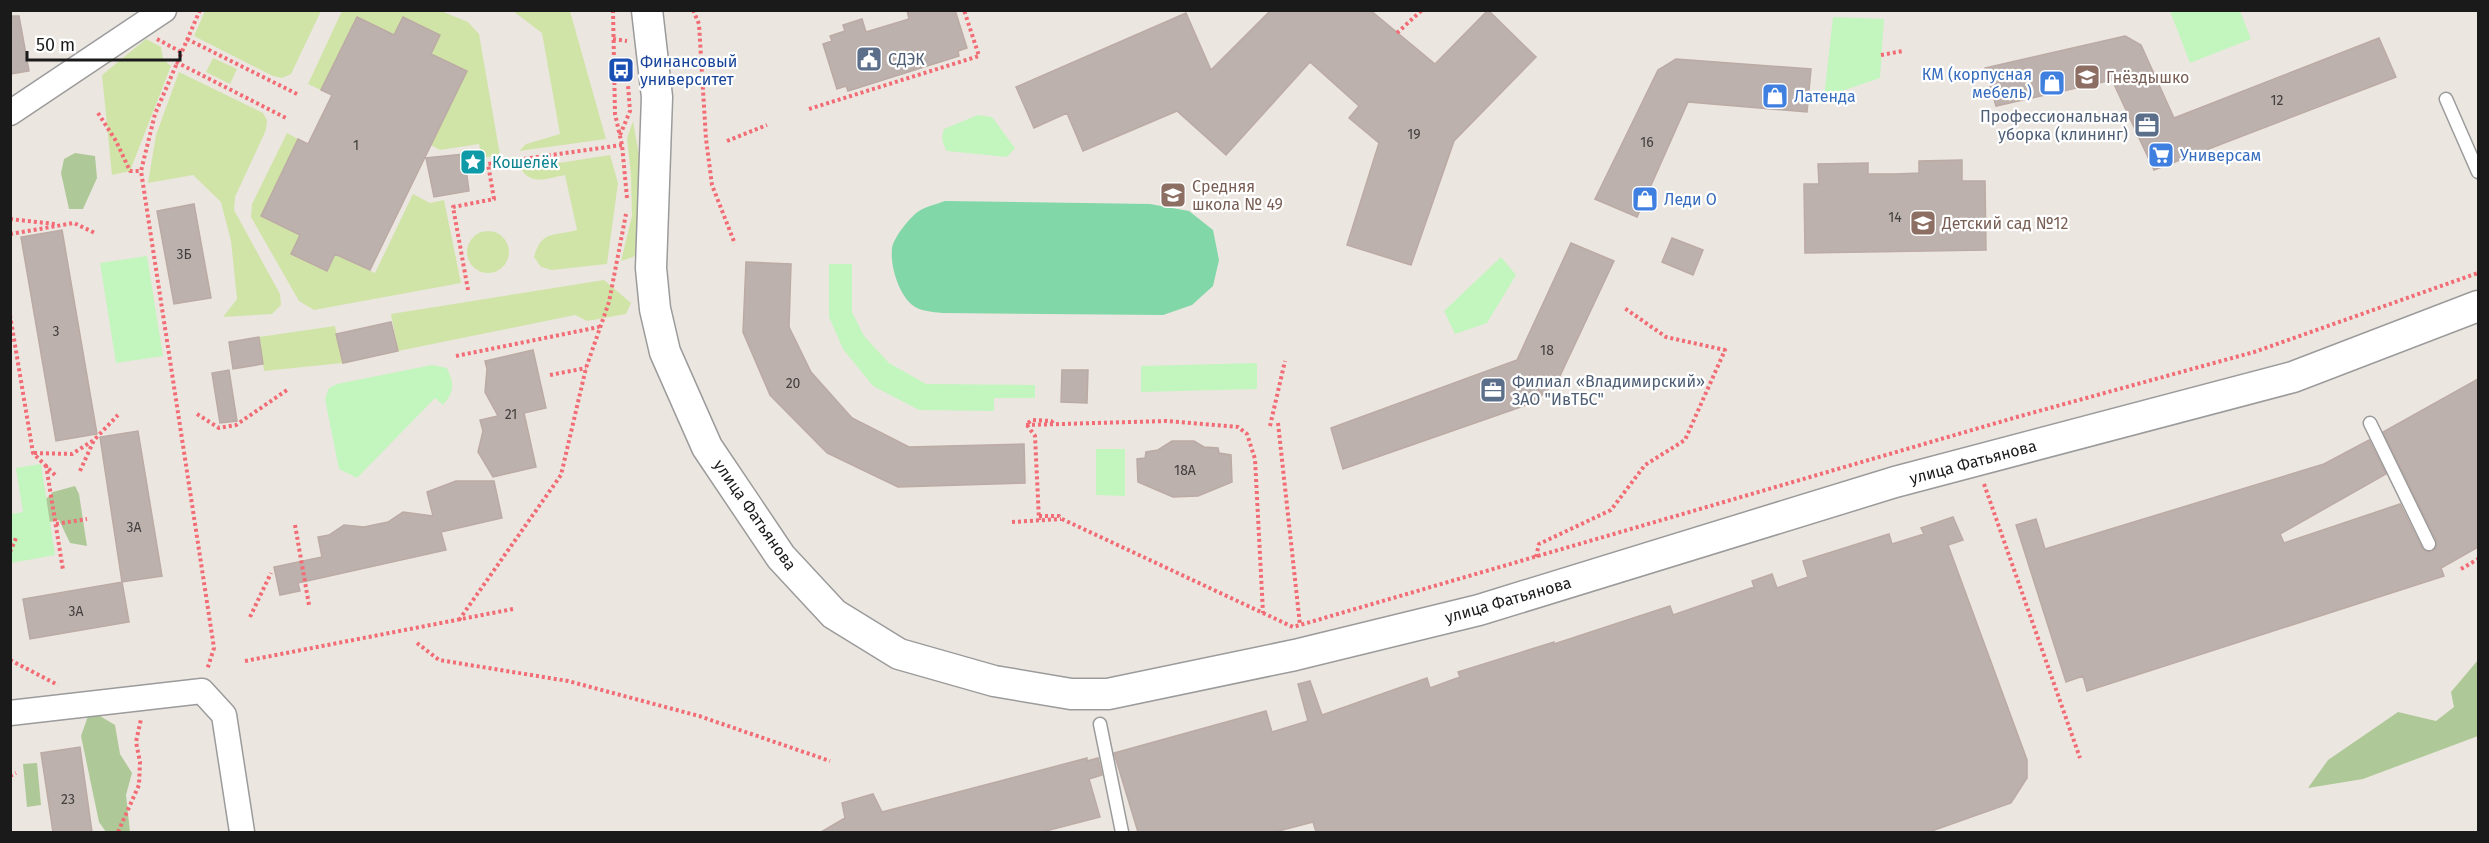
<svg xmlns="http://www.w3.org/2000/svg" width="2489" height="843" viewBox="0 0 2489 843" font-family="'Fira Sans',sans-serif">
<rect width="100%" height="100%" fill="#ece6e0"/>
<!-- grass -->
<path fill="#d0e4a8" d="M205 11V10L321 11 291 74 282 78 273 76 194 36Z
M342 11H441L468 22 479 34 500 155 482 158 479 144 440 150 431 145 467 71 431 54 440 35 403 17 394 35 357 17 321 90 308 84Z
M513 11H570L606 139 519 151 526 144 560 134 542 33Z
M146 39 161 47 163 59 171 66 130 171 112 175 102 75Z
M213 58 237 69 230 84 206 72Z
M179 72 263 113 267 120 266 130 235 197 234 210 280 294 281 305 272 314 223 317 237 299 231 241 221 202 193 175 148 183 156 135Z
M633 121 642 173 640 248 633 257 621 261 632 216 631 175 627 138Z
M287 133 298 139 261 216 300 235 327 271 335 254 375 273 413 194 430 203 444 200 461 283 314 310 299 301 251 217 252 204Z
M610 155 618 183 607 264 552 270 541 267 534 257C541 230 555 236 577 230L565 175C549 178 531 186 521 169Z
M467 252a21 21 0 1 1 42 0a21 21 0 1 1-42 0Z
M604 280 631 303 626 314 587 321 575 315 398 351 391 314Z
M335 326 343 363 264 371 259 337Z"/>
<!-- forest -->
<path fill="#aec997" d="M75 153 95 156 97 178 83 209H69L61 173 64 159Z
M75 486 79 494 87 546 70 543 59 520 40 524 33 512 53 492Z
M2478 660V736L2363 779 2308 788 2328 760 2398 712 2436 721 2454 707 2451 692Z
M95 713 115 725 120 754 132 773 126 795 130 832H106L99 822 81 736 88 716Z
M37 763 41 805 27 807 23 764Z"/>
<!-- park -->
<path fill="#c3f5be" d="M2170 11H2240L2251 39 2190 63Z
M1833 17 1884 19 1880 78 1824 97Z
M978 115 992 117 1015 148 1007 157 947 151C942 143 941 138 944 129Z
M147 256 163 356 116 363 100 263Z
M1501 257 1516 275 1487 323 1455 334 1444 311Z
M829 264H852V312L864 336 889 363 926 384 1035 385V398H994V411L919 410 873 386 843 349 829 317Z
M1257 363V389L1141 392V366Z
M432 365 447 368C454 384 455 391 443 405L435 398 357 478 339 469 325 399 329 388 337 384Z
M1096 449H1125V496L1096 495Z
M41 464 55 555 11 563V514L23 512 16 468Z"/>
<!-- pitch -->
<path fill="#82d7a8" d="M945 201 1150 204 1189 211 1213 230 1219 260 1213 286 1192 305 1163 315 942 313C933 312 918 311 911 304 898 292 890 265 892 248 894 237 910 217 919 211 927 206 937 204 945 201Z"/>
<!-- building -->
<path fill="#bcb1ad" stroke="#bcaaa4" stroke-width="1.5" d="M907 10H955L967 48 958 51 959 56 848 91 846 86 837 89 823 44 832 41 830 36 845 31 843 25 862 19 866 32 909 19Z
M1271 10H1370L1435 64 1488 10 1536 57 1454 141 1411 265 1347 245 1379 143 1349 118 1359 106 1310 62 1226 155 1177 111 1083 151 1067 113 1034 128 1016 87 1186 13 1211 70Z
M10 16H19L29 71 10 74Z
M357 17 394 35 403 17 440 35 431 54 467 71 370 270 335 254 327 271 291 254 300 235 261 216 298 139 308 144 332 95 321 90Z
M2125 36 2141 45 2174 118 2379 38 2396 77 2154 170 2112 80 1996 106 1985 68Z
M1676 59 1811 69 1807 112 1688 102 1637 217 1595 199 1658 70Z
M464 154 469 191 434 197 426 158Z
M1962 160V181H1985L1986 250 1805 253 1804 184H1819L1818 164 1868 163V174H1895L1919 173V161Z
M194 204 211 298 174 304 157 211Z
M62 230 97 434 56 441 21 237Z
M1672 238 1703 250 1693 275 1662 262Z
M1571 243 1614 261 1559 378 1535 402 1343 469 1331 428 1517 360Z
M746 262 791 264 789 327 811 372 852 418 909 447 1024 444 1025 483 898 487 827 453 770 395 743 332Z
M391 322 398 351 343 363 336 334Z
M259 337 263 364 233 369 229 342Z
M533 350 546 408 524 413 536 467 493 477 478 452 483 431 480 420 498 416 485 392 487 369 485 361Z
M229 370 237 421 220 423 212 373Z
M1062 370H1088L1087 403 1061 402Z
M2478 379V547L2441 568 2444 576 2087 691 2083 676 2066 682 2016 525 2036 519 2045 549 2324 464 2369 440 2386 474 2280 534 2284 543 2400 504 2422 548 2425 551 2432 552 2436 548V540L2383 432Z
M138 431 162 576 122 582 100 437Z
M1172 441H1194L1204 447 1218 448 1219 453 1231 455 1232 482 1198 496 1173 497 1138 482 1137 459 1145 458 1146 452 1158 450Z
M456 481H494L502 518 441 532 446 550 298 583 300 591 280 595 274 567 322 557 318 537 329 535 344 525 364 527 388 522 403 512 433 516 427 492Z
M1953 517 1963 540 1948 545 2027 760V778L2011 803 1929 832H1316L1313 822 1275 832H1138L1114 753 1266 711 1272 732 1308 721 1298 684 1310 681 1322 715 1427 678 1430 688 1460 677 1458 672 1554 642V644L1670 606 1673 615 1754 587 1752 581 1772 574 1777 588 1808 577 1803 561 1889 534 1892 544 1924 534 1921 528Z
M122 582 129 622 30 639 23 599Z
M80 747 92 832H53L41 753Z
M1087 758V761L1098 758 1102 775 1089 779 1100 817 1042 832H821L845 818 842 803 873 794 882 812Z"/>
<g fill="none" stroke-linecap="round" stroke-linejoin="round">
<defs>
<path id="service" d="M2446 99 2478 172
M2370 423 2429 544
M1100 724 1122 832"/>
<path id="minor" d="M10 113 164 10
M10 713 202 691 224 715 242 832"/>
<path id="tertiary" d="M647 10 657 97 651 268 655 309 665 352 707 447 781 557 834 614 899 654 994 681 1071 694H1108L1295 655 1479 610 1895 482 2293 377 2478 306"/>
</defs>
<!-- service casing -->
<use href="#service" stroke="#9b9b9b" stroke-width="15"/>
<!-- minor casing -->
<use href="#minor" stroke="#9b9b9b" stroke-width="27"/>
<!-- tertiary casing -->
<use href="#tertiary" stroke="#9b9b9b" stroke-width="33"/>
<!-- path -->
<path stroke="#f16c75" stroke-width="4" stroke-dasharray="3 3" stroke-linecap="butt" d="M200 10 155 114 141 171 214 648 207 670
M613 10 615 114 622 145 627 198
M693 10 699 24 706 139 712 185 735 244
M1397 33 1422 10
M157 39 181 52
M187 39 297 94
M613 39 627 41
M1881 55 1903 51
M176 62 286 118
M809 109 979 56 964 10
M98 113 116 141 130 171H141
M620 135 630 111 628 85
M727 141 767 125
M10 219 55 224
M10 234 74 223 95 233
M468 290 453 207 494 199 488 164 622 145
M10 315 33 453 56 476
M456 356 599 327
M550 375 586 368
M197 414 219 428 236 425 287 390
M1028 423 1032 420 1051 421 1054 424
M1278 423 1300 625
M1026 425 1166 421 1238 427 1247 434 1255 459 1263 613
M1027 425 1035 436 1039 520
M1270 426 1285 361
M34 453 72 454 94 440
M46 465 63 570
M80 471 94 440 118 415
M1984 484 2080 758
M1039 516H1059L1062 519 1293 627 2017 417 2254 352 2478 273
M1012 522 1061 519
M56 524 87 519
M295 525 309 605
M10 552 16 538
M1536 557 1539 544 1611 510 1645 465 1685 440 1725 350 1666 337 1623 307
M2461 569 2478 559
M250 617 271 573
M459 620 561 475 586 368 609 302 626 214
M417 643 439 660 568 681 699 716 830 761
M10 660 58 685
M245 661 513 609
M10 776 16 773
M118 832 139 785 140 762 136 742 141 719"/>
<!-- service -->
<use href="#service" stroke="#fff" stroke-width="12"/>
<!-- minor -->
<use href="#minor" stroke="#fff" stroke-width="24"/>
<!-- tertiary -->
<use href="#tertiary" stroke="#fff" stroke-width="30"/>
</g>
<!-- icons -->
<defs>
<symbol id="civic-square" viewBox="-11 -11 22 22"><rect x="-9" y="-9" width="18" height="18" rx="4" fill="#5c6f8a" stroke="#fff"/><path d="M-.6-6.5H3V-4.5H.6V-3L4-1V1h2V6H-6V1h2V-1L-.6-3ZM-1.2 2.5V6h2.4V2.5Z" fill="#fff"/></symbol>
<symbol id="bus-square" viewBox="-11 -11 22 22"><rect x="-9" y="-9" width="18" height="18" rx="4" fill="#1a4fb4" stroke="#fff"/><path d="M-5-6H5V4H4V6H2V4H-2V6H-4V4H-5ZM-3.5-4V0h7V-4ZM-3.5 1.2v1.5H-2V1.2ZM2 1.2v1.5H3.5V1.2Z" fill="#fff"/></symbol>
<symbol id="school-square" viewBox="-11 -11 22 22"><rect x="-9" y="-9" width="18" height="18" rx="4" fill="#8d6e63" stroke="#fff"/><path d="M0-5L7-2L0 1L-7-2ZM-4 1L0 2.5L4 1V4Q0 6-4 4Z" fill="#fff"/></symbol>
<symbol id="shop-square" viewBox="-11 -11 22 22"><rect x="-9" y="-9" width="18" height="18" rx="4" fill="#3f7fe0" stroke="#fff"/><path d="M-5-2.5h2.3a2.7 3.5 0 0 1 5.4 0H5L5.5 6h-11ZM-1.5-2.5h3a1.5 2.3 0 0 0-3 0Z" fill="#fff"/></symbol>
<symbol id="office-square" viewBox="-11 -11 22 22"><rect x="-9" y="-9" width="18" height="18" rx="4" fill="#5c6f8a" stroke="#fff"/><path d="M-6-3h4V-5.5h4V-3h4V5H-6ZM-1-4.5V-3h2v-1.5ZM-6 0V1H6V0Z" fill="#fff"/></symbol>
<symbol id="supermarket-square" viewBox="-11 -11 22 22"><rect x="-9" y="-9" width="18" height="18" rx="4" fill="#3f7fe0" stroke="#fff"/><path d="M-6-5.5h2.5l.6 2H6L4.5 2H-2.5L-4.4-4H-6ZM-1.5 3.2a1.3 1.3 0 1 0 .1 0ZM3 3.2a1.3 1.3 0 1 0 .1 0Z" fill="#fff"/></symbol>
<symbol id="sight-square" viewBox="-11 -11 22 22"><rect x="-9" y="-9" width="18" height="18" rx="4" fill="#0f9aa8" stroke="#fff"/><path d="M0-6L1.8-2.2L6-1.7L2.9 1.2L3.7 5.4L0 3.3L-3.7 5.4L-2.9 1.2L-6-1.7L-1.8-2.2Z" fill="#fff"/></symbol>
</defs>
<g fill-rule="evenodd">
<use href="#civic-square" x="854" y="44" width="30" height="30"/>
<use href="#bus-square" x="606" y="55" width="30" height="30"/>
<use href="#school-square" x="2072" y="62" width="30" height="30"/>
<use href="#shop-square" x="2037" y="68" width="30" height="30"/>
<use href="#shop-square" x="1760" y="81" width="30" height="30"/>
<use href="#office-square" x="2132" y="110" width="30" height="30"/>
<use href="#supermarket-square" x="2146" y="140" width="30" height="30"/>
<use href="#sight-square" x="458" y="147" width="30" height="30"/>
<use href="#school-square" x="1158" y="180" width="30" height="30"/>
<use href="#shop-square" x="1630" y="184" width="30" height="30"/>
<use href="#school-square" x="1908" y="208" width="30" height="30"/>
<use href="#office-square" x="1478" y="375" width="30" height="30"/>
</g>
<g text-anchor="middle" dominant-baseline="central" stroke-width="4.5" stroke-linejoin="round" paint-order="stroke">
<!-- number labels -->
<g font-size="14" fill="#42403f">
<text x="2277" y="100">12</text>
<text x="1414" y="134">19</text>
<text x="1647" y="142">16</text>
<text x="356" y="145">1</text>
<text x="1895" y="217">14</text>
<text x="184" y="254">3Б</text>
<text x="56" y="331">3</text>
<text x="1547" y="350">18</text>
<text x="793" y="383">20</text>
<text x="511" y="414">21</text>
<text x="1185" y="470">18А</text>
<text x="134" y="527">3А</text>
<text x="76" y="611">3А</text>
<text x="68" y="799">23</text>
</g>
<!-- service labels -->
<g font-size="16" fill="#4e5e75" stroke="#fff" text-anchor="start">
<text x="888" y="59">СДЭК</text>
<text x="2128" y="116" text-anchor="end">Профессиональная<tspan x="2128" dy="18">уборка (клининг)</tspan></text>
<text x="1512" y="381">Филиал «Владимирский»<tspan x="1512" dy="18">ЗАО "ИвТБС"</tspan></text>
</g>
<!-- transit labels -->
<g font-size="16" fill="#164399" stroke="#fff" text-anchor="start">
<text x="640" y="61">Финансовый<tspan x="640" dy="18">университет</tspan></text>
</g>
<!-- shop labels -->
<g font-size="16" fill="#366cbe" stroke="#fff" text-anchor="start">
<text x="2032" y="74" text-anchor="end">КМ (корпусная<tspan x="2032" dy="18">мебель)</tspan></text>
<text x="1794" y="96">Латенда</text>
<text x="2180" y="155">Универсам</text>
<text x="1664" y="199">Леди О</text>
</g>
<!-- education labels -->
<g font-size="16" fill="#785e54" stroke="#fff" text-anchor="start">
<text x="2106" y="77">Гнёздышко</text>
<text x="1192" y="186">Средняя<tspan x="1192" dy="18">школа № 49</tspan></text>
<text x="1942" y="223">Детский сад №12</text>
</g>
<!-- culture labels -->
<g font-size="16" fill="#0d838f" stroke="#fff" text-anchor="start">
<text x="492" y="162">Кошелёк</text>
</g>
<!-- street labels -->
<g font-size="16" fill="#1a1a1a" stroke="#fff">
<text transform="translate(1973 462) rotate(-15)">улица Фатьянова</text>
<text transform="translate(755 515) rotate(55)">улица Фатьянова</text>
<text transform="translate(1508 600) rotate(-16)">улица Фатьянова</text>
</g>
</g>
<!-- border -->
<rect width="2489" height="843" fill="none" stroke="#1a1a1a" stroke-width="24"/>
<!-- scale -->
<path d="M27 51v9h153v-9" fill="none" stroke="#1a1a1a" stroke-width="3"/>
<text x="36" y="51" font-size="18" fill="#1a1a1a" stroke="#ffffff" stroke-width="4.5" paint-order="stroke">50 m</text>
</svg>
